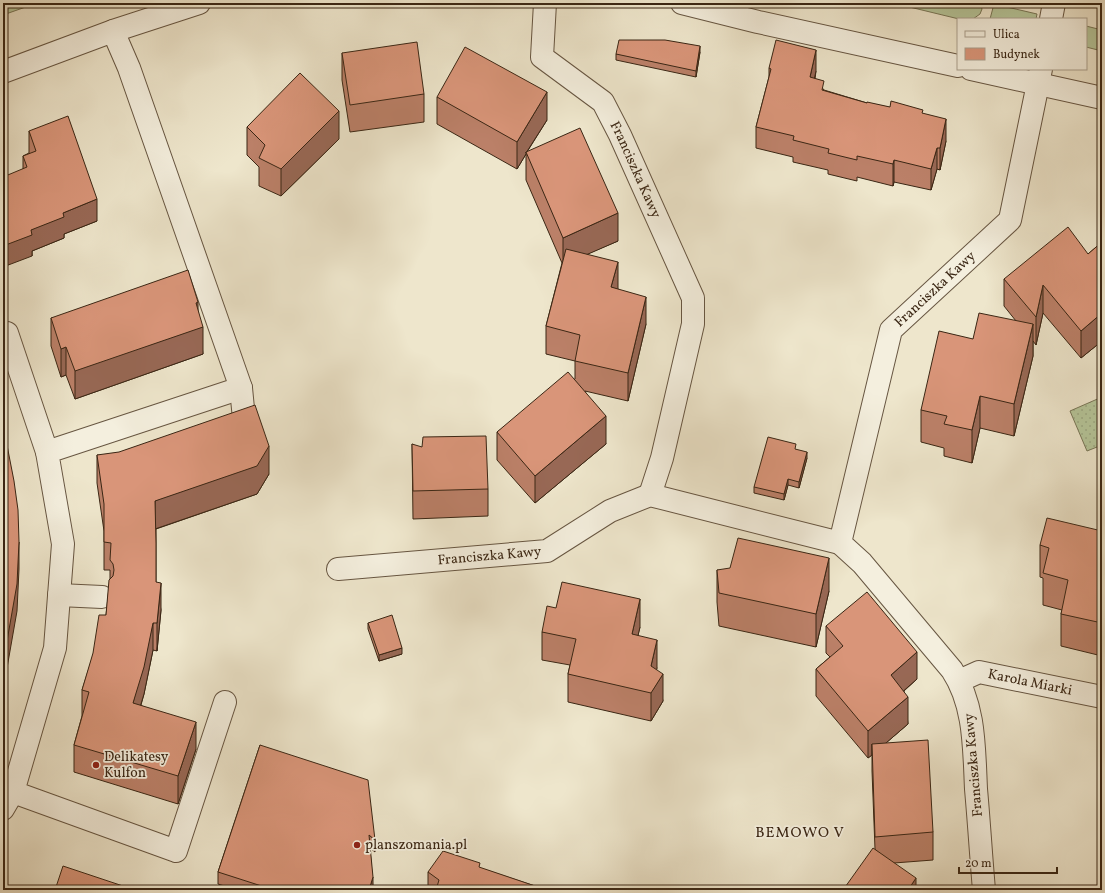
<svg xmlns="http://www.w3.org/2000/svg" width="1105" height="893" viewBox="0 0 1105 893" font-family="Vollkorn,serif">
<defs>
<pattern id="park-dots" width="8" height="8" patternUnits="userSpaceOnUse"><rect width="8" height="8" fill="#b6c69a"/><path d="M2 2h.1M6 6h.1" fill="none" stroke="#9daa84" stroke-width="1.8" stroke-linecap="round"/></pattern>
</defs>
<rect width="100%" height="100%" fill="#eee6cc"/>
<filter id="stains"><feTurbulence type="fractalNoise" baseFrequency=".005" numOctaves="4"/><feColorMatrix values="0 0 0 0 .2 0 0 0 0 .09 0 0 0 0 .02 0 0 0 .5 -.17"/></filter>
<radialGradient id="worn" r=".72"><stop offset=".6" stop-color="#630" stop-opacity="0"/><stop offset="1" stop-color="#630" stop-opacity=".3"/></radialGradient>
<!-- grass -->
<path fill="#b6c69a" stroke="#787657" d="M3 3H37L3 15Z
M893 3H980L982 9 980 14 973 19H959Z
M994 4 1037 14 1036 19H990Z
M1086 26 1102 30V51L1086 47Z"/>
<!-- park -->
<path fill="url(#park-dots)" stroke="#787657" d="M1102 397V445L1087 451 1070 411Z"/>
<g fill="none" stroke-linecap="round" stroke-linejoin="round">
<defs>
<g id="minor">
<path id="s1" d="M545 3 542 57 603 102 620 135 693 298V324L662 458 650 495"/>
<path d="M682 3 758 22 958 66"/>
<path d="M1051 19 1054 3"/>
<path d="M113 31 129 68 241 388 244 419"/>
<path d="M971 69 1102 98"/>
<path d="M3 72 113 31 199 3"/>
<path d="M7 333 47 452"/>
<path id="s2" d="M338 569 547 551 610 511 650 495 840 543"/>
<path d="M59 595 102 597"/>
<path id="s3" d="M959 681 979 672 1102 697"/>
<path d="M225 702 176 851 13 792 55 648 63 544 47 452 241 388"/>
<path d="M3 809 13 792"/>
<path id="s4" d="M984 890C981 856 979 822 976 789 974 747 975 705 952 670L862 563 840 543 891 330 1010 220 1041 69"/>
</g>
</defs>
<!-- minor casing -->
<use href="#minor" stroke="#675642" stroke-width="24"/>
<!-- minor -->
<use href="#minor" stroke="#f4efde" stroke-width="22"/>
</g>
<!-- wall -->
<path fill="#bb8068" stroke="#3a2614" d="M700 52 696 77 616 60V54Z
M342 53 424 94V122L350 132 342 80Z
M769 68 816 71 815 79 824 90 867 103 923 114 946 141 940 170 937 169 931 190 894 182 893 186 857 177V181L828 174V170L793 162V157L756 148V127L769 77Z
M437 97 547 120 527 152 618 241 587 254 618 289 646 324 628 401 585 391 606 444 535 503 497 460V432L575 379V361L546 354V326L562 263 526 180V154L517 169 437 124Z
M247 127 339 139 281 196 259 186V167L247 155Z
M29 131 97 221 64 234V238L32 251V256L23 169V156L29 153Z
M1102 242V341L1081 358 1043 313 1036 345 1033 341V356L1014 436 980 428 972 463 944 456V448L921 442V410L973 339 1016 321 1004 306V279L1088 254Z
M198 311 203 354 75 399 66 375 61 377 51 346V318Z
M412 444 488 489V516L413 519Z
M796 450 807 458 799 488 788 485 784 500 754 493V487Z
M97 455 269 474 257 494 156 529V582L161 610 157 651 153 650 144 694 141 705 196 749 178 804 74 772V745L82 716V690L106 615 110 579V570H104V531L97 483Z
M1102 531V656L1061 646V614L1062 610 1043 605V578L1040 577V545Z
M717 570 829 591 816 647 719 626 717 602Z
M368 623 402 654 379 661 368 629Z
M826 626 917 679 904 691 908 724 886 743 933 832V860L894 863 916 890 875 849 872 771V755L868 758 816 696V669L830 657 826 653Z
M640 627 638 635 657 668 656 670 663 701 651 721 568 702V674L570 665 542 660V632Z
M260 745 375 840V852L370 848 373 889V890H237L218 884V872Z
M480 868 547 890H428V872Z"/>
<!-- shaded-wall -->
<path fill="#986855" stroke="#3a2614" d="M700 46V52L696 77V71Z
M816 50V71L810 99V77Z
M547 92V120L526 153V152V154L517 169V142Z
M339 111V139L281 196V169Z
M946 119V141L940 170V148Z
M937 148V169L931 190V169Z
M894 160V182L893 186V164Z
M97 199V221L64 234V238L32 251V256L3 267V246L31 230 63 213Z
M618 213V241L563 265V238Z
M618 262V290L611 287Z
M1043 285V313L1036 345V317Z
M646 297V324L628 401V373Z
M198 302V328L203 327V354L75 399V371Z
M1102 313V341L1081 358V331Z
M1033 324V356L1014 436V404Z
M66 347V375L61 377V349Z
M980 396V428L972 463V430Z
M606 416V444L535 503V476Z
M269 446V474L257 494 155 529V501Z
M807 452V458L799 488V482Z
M788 479V485L784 500V494Z
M19 542V569L17 611 7 668 3 682V654Z
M829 558V591L816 647V614Z
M161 583V610L157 651V623Z
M640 599V627L632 661V634Z
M153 623V650L144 694 133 730V703Z
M657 640V668L652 691 663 674V701L651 721V666Z
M402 648V654L379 661V655Z
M917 652V679L891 702V675Z
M908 697V724L872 755V744V755L868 758V731Z
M196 722V749L178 804V776Z
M373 877V890H369Z
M916 878V890H908Z"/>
<!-- building -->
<path fill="#d99579" stroke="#3a2614" d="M619 40H665L700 46 696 71 616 54Z
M776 40 816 50 810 77 824 81 822 90 867 103V102L890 107 891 101 923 110 922 113 946 119 940 148H937L931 169 894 160 893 164 857 156V160L828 153 829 149 793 140 794 136 756 127 771 69 769 68Z
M417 42 424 94 350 105 342 53Z
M465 47 547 92 517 142 437 97Z
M300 73 339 111 281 169 259 158 265 145 247 127Z
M68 116 97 199 63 213 64 217 31 230 32 235 3 246V177L27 167 23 156 36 151 29 131Z
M580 128 618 213 563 238 526 152Z
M1068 227 1088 254 1102 242V313L1081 331 1043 285 1036 317 1004 279Z
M566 249 618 262 611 287 646 297 628 373 575 361 580 335 546 326Z
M188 270 198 302 196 303 203 327 75 371 66 347 61 349 51 318Z
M979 313 1033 324 1014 404 980 396 972 430 944 424 947 416 921 410 939 331 973 339Z
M568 372 606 416 535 476 497 432Z
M255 405 269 446 257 466 155 501 156 543V582L161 583 157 623H153L144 667 133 703 196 722 178 776 74 745 89 692 82 690 93 653 99 615H106L109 580 113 576 114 570 113 564 110 560 111 543 104 542V504L97 455 119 452Z
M3 429 5 435 14 481 18 510 19 542 17 584 7 641 3 654Z
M486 436 488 489 413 491 412 444 422 447 423 437Z
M768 437 796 444 795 449 807 452 799 482 788 479 784 494 754 487Z
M1047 518 1102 531V623L1061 614 1068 580 1043 573 1049 548 1040 545Z
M738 538 829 558 816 614 719 593 717 570 730 568Z
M562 582 640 599 632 634 657 640 651 666 663 674 651 693 568 674 576 639 542 632 547 606 556 608Z
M867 592 917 652 891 675 908 697 868 731 816 669 843 646 826 626Z
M392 615 402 648 379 655 368 623Z
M928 740 933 832 875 837 872 744Z
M260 745 368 780 375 840 369 835 373 877 369 890H274L218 872Z
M873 848 916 878 908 890H843Z
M443 851 480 863 479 867 547 890H436L439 880 428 872Z
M63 866 135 890H55Z"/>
<!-- markers -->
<g fill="#8f2418" stroke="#f4efde" stroke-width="1.5">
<circle cx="96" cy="765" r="4"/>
<circle cx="357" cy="845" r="4"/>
</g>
<g text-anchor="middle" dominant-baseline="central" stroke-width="3.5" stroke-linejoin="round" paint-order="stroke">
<!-- street labels -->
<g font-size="14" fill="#3a2614" stroke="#f4efde">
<text stroke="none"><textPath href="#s1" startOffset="205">Franciszka Kawy</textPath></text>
<text stroke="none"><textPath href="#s4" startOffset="673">Franciszka Kawy</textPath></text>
<text stroke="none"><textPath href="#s2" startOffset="152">Franciszka Kawy</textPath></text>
<text stroke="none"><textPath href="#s3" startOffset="74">Karola Miarki</textPath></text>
<text transform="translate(974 765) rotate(-95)">Franciszka Kawy</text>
</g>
<!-- poi labels -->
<g font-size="14" fill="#3a2614" stroke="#f4efde" text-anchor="start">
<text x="104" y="757">Delikatesy<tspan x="104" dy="16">Kulfon</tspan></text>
<text x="365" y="845">planszomania.pl</text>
</g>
<!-- neighbourhood labels -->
<g font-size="15" letter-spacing="1" fill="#3a2614" stroke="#f4efde">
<text x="800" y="833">BEMOWO V</text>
</g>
</g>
<!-- margin -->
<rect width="1105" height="893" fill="none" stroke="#eee6cc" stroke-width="16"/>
<rect x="4" y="4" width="1097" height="885" fill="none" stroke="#3a2614" stroke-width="2"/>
<rect x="8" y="8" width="1089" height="877" fill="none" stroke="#3a2614"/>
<!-- legend -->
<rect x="957" y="18" width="130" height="52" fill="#f4efde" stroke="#aa9f8d"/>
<rect x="965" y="31" width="20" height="6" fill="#f4efde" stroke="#aa9f8d"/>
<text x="993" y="38" font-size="12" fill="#3a2614">Ulica</text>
<rect x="965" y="48" width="20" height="12" fill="#d99579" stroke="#aa9f8d"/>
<text x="993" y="58" font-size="12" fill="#3a2614">Budynek</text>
<!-- scale -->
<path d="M959 867v6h98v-6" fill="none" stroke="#3a2614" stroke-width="2"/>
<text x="965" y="867" font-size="12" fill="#3a2614" stroke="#f4efde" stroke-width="3" paint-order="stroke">20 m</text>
<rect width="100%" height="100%" filter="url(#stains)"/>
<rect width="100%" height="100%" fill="url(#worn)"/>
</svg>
